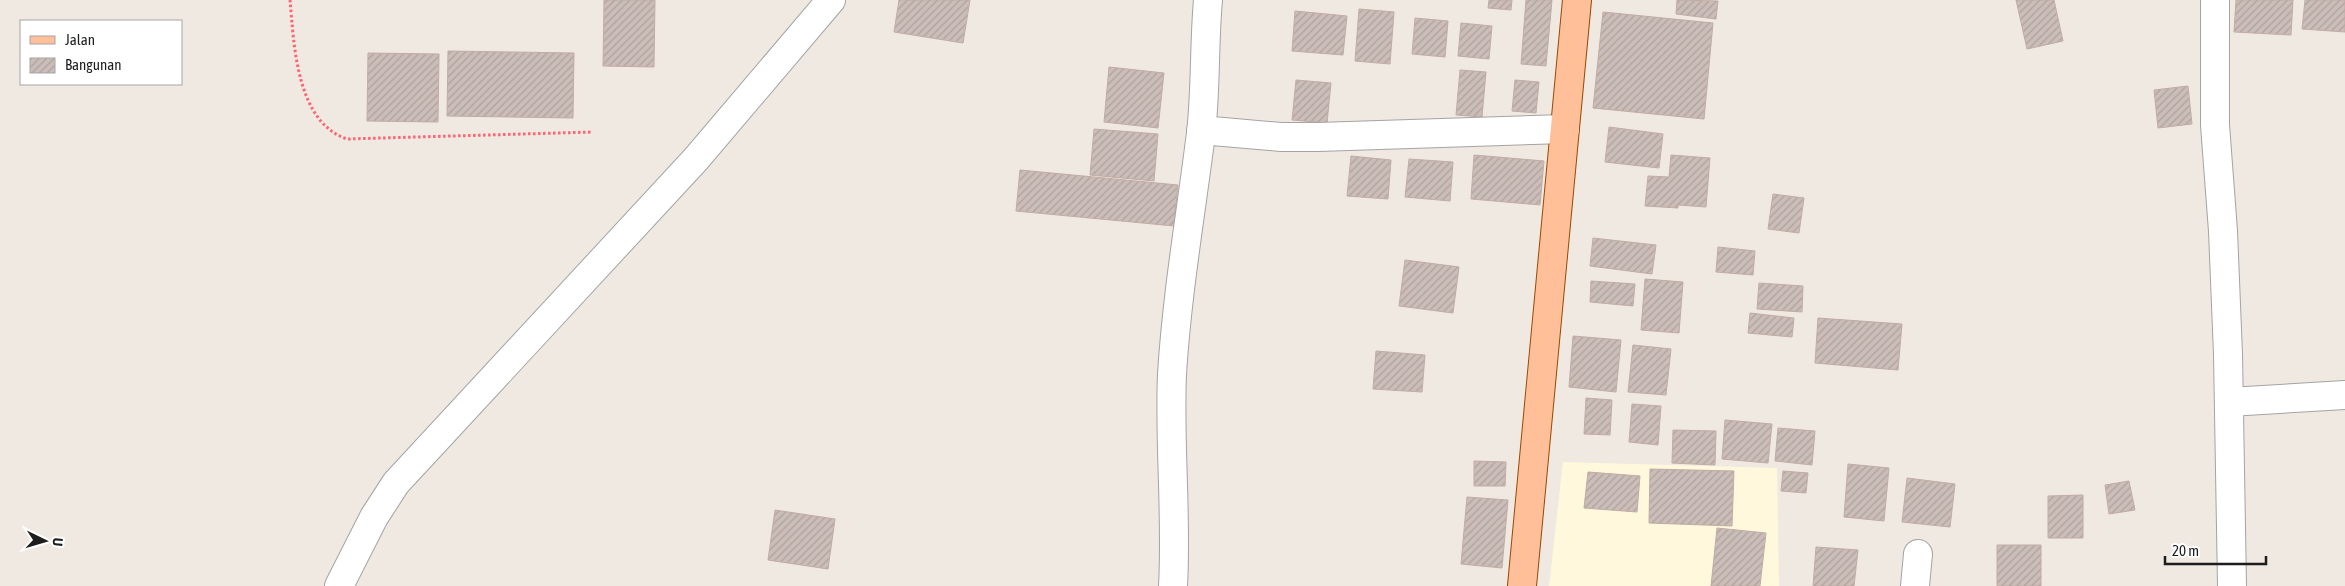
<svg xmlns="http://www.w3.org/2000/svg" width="2345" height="586" viewBox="0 0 2345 586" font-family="'Asap Condensed',sans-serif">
<defs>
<pattern id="building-hatch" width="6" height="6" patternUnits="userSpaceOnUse" patternTransform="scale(1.25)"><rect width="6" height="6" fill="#cbbdb8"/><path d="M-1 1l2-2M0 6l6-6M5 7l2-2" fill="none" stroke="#aea29e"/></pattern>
</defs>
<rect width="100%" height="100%" fill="#efe9e2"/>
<!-- education -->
<path fill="#fff8dc" d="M1563 462 1777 468 1779 586H1549Z"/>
<!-- building -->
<path fill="url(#building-hatch)" stroke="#c2aba4" d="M604 0H655L654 67 603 66Z
M899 0H970L963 43 894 32Z
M1489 0H1512L1511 10 1488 8Z
M1526 0H1552L1546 66 1521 64Z
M1677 0 1718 1 1716 19 1676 14Z
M2016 0H2054L2063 41 2027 49Z
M2236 0H2293L2291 35 2234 32Z
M2305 0H2345V32L2302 29Z
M1359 9 1394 12 1390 64 1355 61Z
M1295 11 1347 16 1343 55 1292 51Z
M1603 12 1713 23 1704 119 1593 108Z
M1415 18 1448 21 1445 57 1412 54Z
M1461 23 1492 26 1489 59 1458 56Z
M448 51 574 53 573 118 447 116Z
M368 53 439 54 438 122 367 121Z
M1109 67 1164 73 1158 128 1104 122Z
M1460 70 1486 72 1482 117 1456 115Z
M1296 80 1331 83 1327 123 1292 120Z
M1515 80 1539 82 1536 113 1512 111Z
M2188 86 2192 124 2158 128 2154 90Z
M1609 127 1663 134 1659 168 1605 162Z
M1094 129 1158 134 1154 181 1090 175Z
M1474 155 1544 161 1540 205 1471 199Z
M1671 155 1710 158 1706 207 1678 205V208L1645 206 1648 176 1669 177Z
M1351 156 1391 160 1388 199 1347 196Z
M1409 159 1453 162 1450 201 1405 197Z
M1020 170 1178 185 1174 226 1016 211Z
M1773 194 1804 198 1799 233 1768 229Z
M1593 238 1656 245 1652 274 1590 266Z
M1718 247 1755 251 1753 275 1716 272Z
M1405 260 1459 267 1453 313 1399 306Z
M1645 279 1683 282 1679 333 1641 330Z
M1591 281 1635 284 1633 306 1590 302Z
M1759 283 1803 286 1802 312 1757 309Z
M1750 313 1794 318 1792 337 1748 333Z
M1818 318 1902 324 1898 370 1815 363Z
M1573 336 1621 340 1616 392 1569 387Z
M1633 345 1671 349 1666 395 1628 392Z
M1376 351 1425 355 1422 392 1373 389Z
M1586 398 1612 400 1610 435 1584 434Z
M1632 404 1661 406 1658 445 1629 442Z
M1725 420 1772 424 1768 463 1722 459Z
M1778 428 1815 431 1812 465 1775 461Z
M1673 430 1716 431 1715 465 1672 463Z
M1474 461 1506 462 1505 486H1474Z
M1848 464 1889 468 1884 521 1844 517Z
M1650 469 1734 471 1732 526 1649 523Z
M1783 471 1808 473 1806 493 1781 491Z
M1588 472 1640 476 1637 512 1584 508Z
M1907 478 1955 484 1950 527 1902 522Z
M2129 481 2135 510 2109 514 2105 485Z
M2083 495V538H2048V496Z
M1467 497 1508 500 1502 568 1461 564Z
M775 510 835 519 828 569 768 560Z
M1717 528 1766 533 1760 586H1711Z
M1997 545H2041V586H1997Z
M1816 547 1858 550 1854 586H1813Z"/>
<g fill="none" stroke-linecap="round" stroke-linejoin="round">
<defs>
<path id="minor" d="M2215 0V125L2223 231 2228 354 2232 586
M1201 130 1281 137H1318L1565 129
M2229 402 2345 395
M339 586 374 517 396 483 696 159 831 0
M1173 586C1177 515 1169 445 1172 374 1177 293 1191 213 1201 133 1206 89 1204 44 1208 0
M1915 586 1918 554"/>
<path id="major" d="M1522 586 1577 0"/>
</defs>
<!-- minor casing -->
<use href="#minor" stroke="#a4a4a4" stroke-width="30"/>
<!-- major casing -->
<use href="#major" stroke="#974900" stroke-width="30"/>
<!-- path -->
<path stroke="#ff6471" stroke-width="3" stroke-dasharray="2.5 2.5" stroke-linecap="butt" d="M290 0C294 44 296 122 347 139L593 132"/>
<!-- minor -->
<use href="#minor" stroke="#fff" stroke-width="28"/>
<!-- major -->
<use href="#major" stroke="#ffbf98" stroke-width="28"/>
</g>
<!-- legend -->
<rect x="20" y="20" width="162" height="65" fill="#ffffff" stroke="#a5a5a5"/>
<rect x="30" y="36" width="25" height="8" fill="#ffbf98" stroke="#a5a5a5"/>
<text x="65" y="45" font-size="15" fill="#1d1d1d">Jalan</text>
<rect x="30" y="58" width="25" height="15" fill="url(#building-hatch)" stroke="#a5a5a5"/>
<text x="65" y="70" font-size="15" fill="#1d1d1d">Bangunan</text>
<!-- north arrow -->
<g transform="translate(45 541) rotate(95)" stroke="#ffffff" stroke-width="4" paint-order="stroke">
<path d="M0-4L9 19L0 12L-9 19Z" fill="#1d1d1d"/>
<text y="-8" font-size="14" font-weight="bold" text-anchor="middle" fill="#1d1d1d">U</text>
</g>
<!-- scale -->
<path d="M2165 556v8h101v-8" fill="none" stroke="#1d1d1d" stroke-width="2.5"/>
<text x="2172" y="556" font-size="15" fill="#1d1d1d" stroke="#ffffff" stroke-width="4" paint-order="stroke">20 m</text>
</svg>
